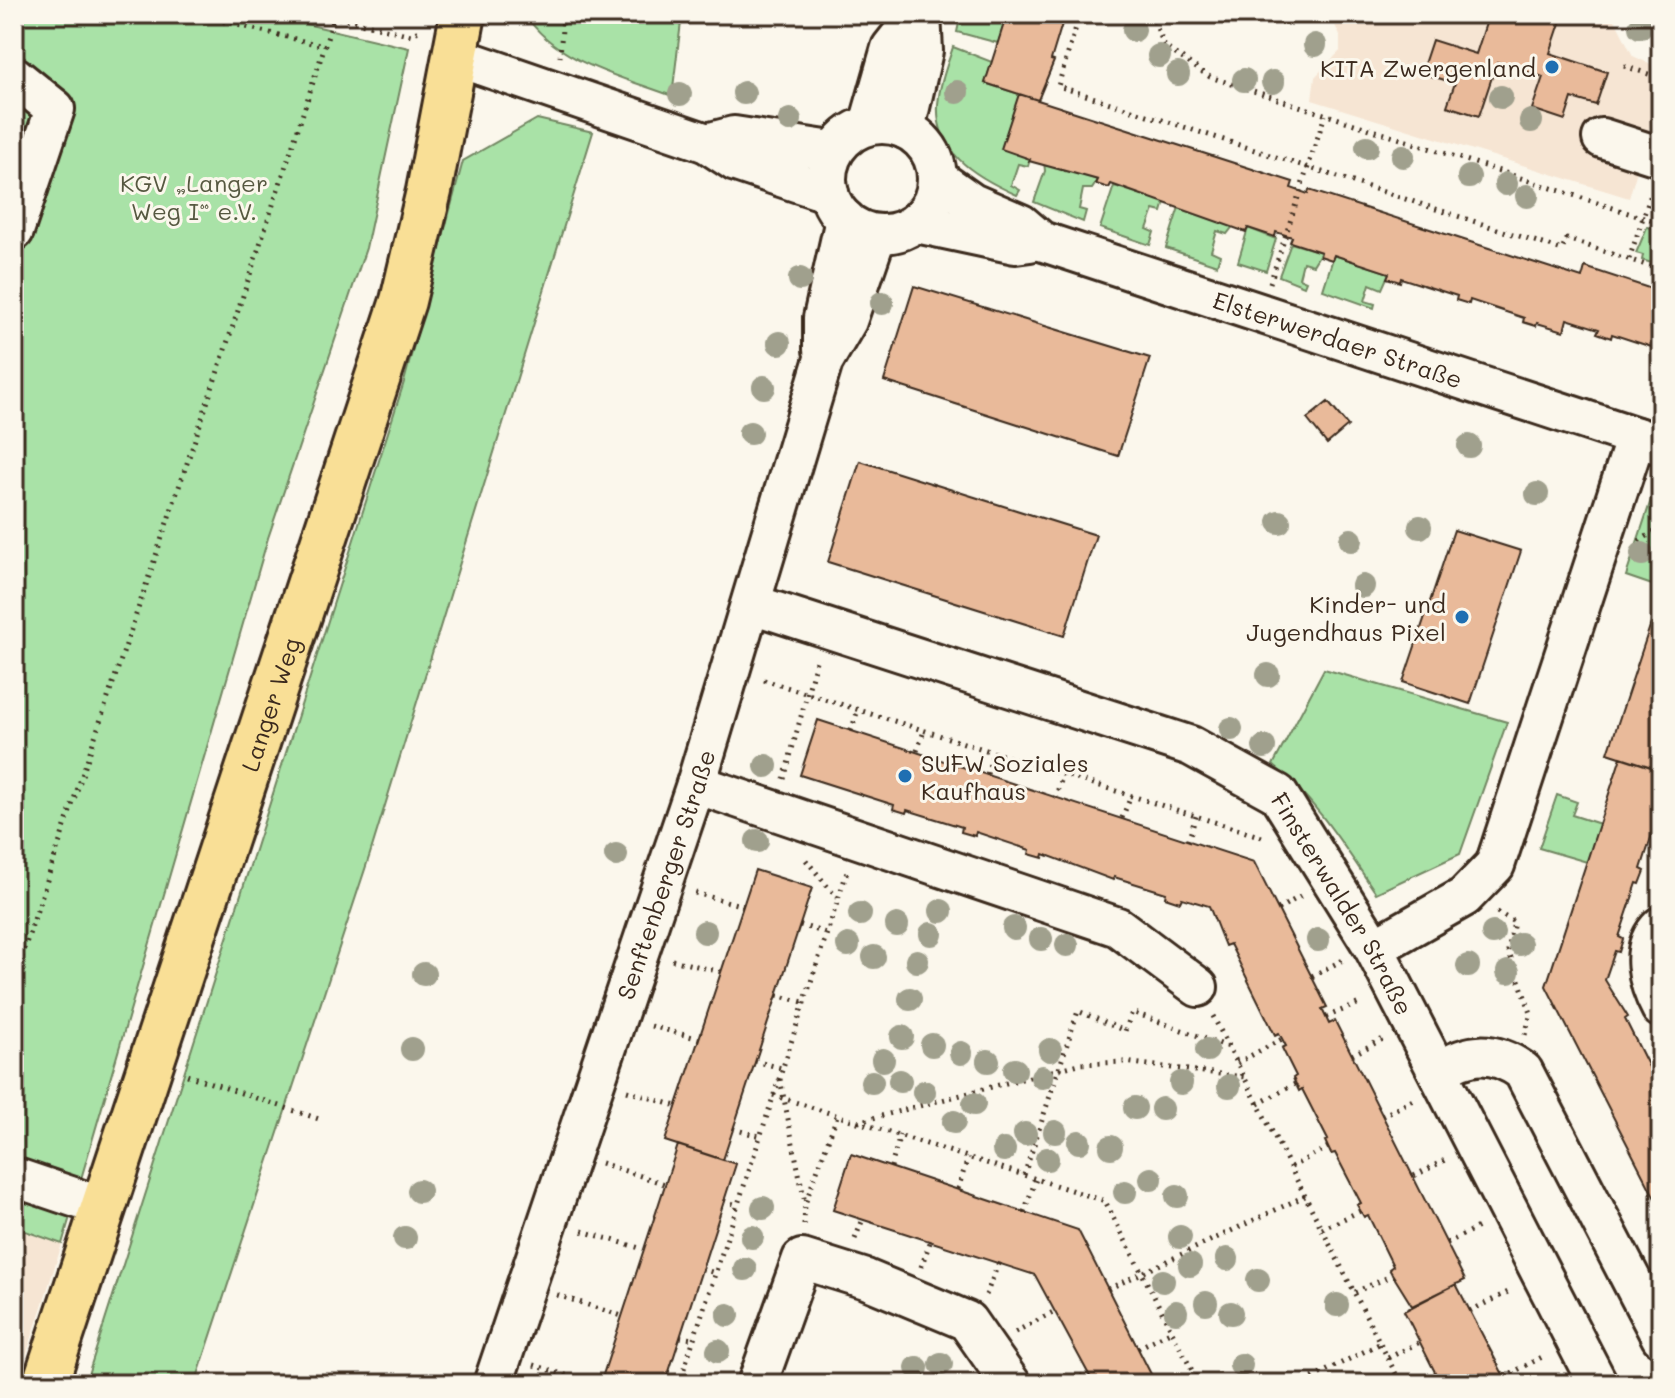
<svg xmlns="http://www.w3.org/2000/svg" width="1675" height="1398" viewBox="0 0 1675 1398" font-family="Mali,sans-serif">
<rect width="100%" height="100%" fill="#fbf7ec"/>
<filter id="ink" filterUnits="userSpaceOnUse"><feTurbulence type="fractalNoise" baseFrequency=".0125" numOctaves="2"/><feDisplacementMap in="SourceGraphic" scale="16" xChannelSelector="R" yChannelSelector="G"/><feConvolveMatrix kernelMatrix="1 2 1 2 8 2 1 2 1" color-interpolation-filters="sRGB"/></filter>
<g filter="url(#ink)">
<!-- built -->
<path fill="#f6e5d3" d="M1330 14H1612L1633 56 1661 69V88L1629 198 1312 100 1315 77 1340 51V36Z
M14 1227 62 1244 17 1384H14Z"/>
<!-- green -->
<path fill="#a9e2a7" stroke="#728662" stroke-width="2" d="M14 14H263L409 48 366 248 268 538 62 1244 14 1227Z
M525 14H682L672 96C622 77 555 62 525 14Z
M961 14H1007L998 43 957 32Z
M953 47 992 62 985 83 1019 94 1030 159 1028 166 1018 164 1011 185 1020 190 1017 195C976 177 930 151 939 96 941 80 948 63 953 47Z
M537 119 593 132 370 854 195 1384H85L404 382 463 161Z
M1044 162 1098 180 1092 189H1083L1079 209 1086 211 1083 222 1034 202 1045 171Z
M1114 186 1165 202 1162 212 1154 210 1147 229 1154 232 1150 245 1100 228Z
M1179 207 1234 225 1227 234 1217 231 1211 251 1220 255 1217 265 1166 248Z
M1647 227 1661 229V266L1642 260 1643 255 1636 253Z
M1248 228 1276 239 1266 271 1238 262Z
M1291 243 1321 252 1313 265 1303 262 1299 278 1306 281 1304 286 1279 276Z
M1334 255 1389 273 1382 289 1370 284 1365 301 1375 304 1374 308 1323 290Z
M1661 493V588L1626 576 1651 500Z
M1324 669 1507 722 1460 854 1376 893C1345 848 1316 800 1273 765Z
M1557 795 1577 802 1572 815 1600 824 1587 862 1539 848Z"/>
<!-- building -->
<path fill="#e9ba9a" stroke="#3b2a1e" stroke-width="2" d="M1007 14H1065L1051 60 1054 61 1038 100 985 83Z
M1489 14H1563L1550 53 1607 72 1596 105 1572 98 1565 120 1532 109 1543 77 1497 62 1479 116 1447 106 1455 83 1421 73 1432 40 1476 54Z
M1019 94 1293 182 1291 188 1308 194 1309 190 1582 278 1585 267 1661 292V350L1612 334 1611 338 1597 333 1599 329 1567 319 1564 331 1537 323 1536 326 1523 322 1524 318 1470 300 1469 304 1456 300 1457 296 1401 278 1400 282 1387 278 1389 273 1334 255 1332 260 1320 256 1321 252 1290 242 1292 237 1276 232 1275 237 1248 228 1246 232 1111 184 1109 188 1096 184 1098 180 1029 161 1030 159 1001 149Z
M914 286 1150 358 1118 456 884 381Z
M1328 402 1348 426 1327 444 1307 419Z
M860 461 1096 535 1064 636 828 562Z
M1454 530 1521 551 1470 704 1403 682Z
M1661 593V768L1660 770 1608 753Z
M818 720 1254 862 1327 1007 1322 1009 1329 1024 1335 1021 1465 1280 1412 1306 1389 1269 1393 1266 1368 1215 1364 1217 1357 1205 1361 1203 1335 1153 1331 1154 1325 1141 1328 1140 1302 1089 1299 1091 1293 1078 1296 1076 1282 1048 1286 1046 1279 1033 1275 1035 1230 944 1225 946 1209 906 1182 898 1180 902 1165 897 1166 893 1114 877 1113 880 1044 854 1043 858 1029 854 1030 850 976 832 975 836 961 832 962 827 907 810 906 813 893 809 894 805 800 775Z
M1621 757 1661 770V817L1658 816 1641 869 1645 871 1640 884 1637 883 1619 937 1623 939 1619 952 1615 951 1605 980 1628 1017 1625 1019 1651 1071 1654 1069 1660 1080 1657 1082 1661 1089V1210L1546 986Z
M755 870 812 888 723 1160 665 1141Z
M678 1145 736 1164 665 1384H600Z
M851 1154 1078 1230 1156 1384H1094L1035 1275 833 1210Z
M1456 1284 1470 1311 1508 1384H1441L1404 1311Z"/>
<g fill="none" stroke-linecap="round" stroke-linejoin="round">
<defs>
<g id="minor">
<path d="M454 56 707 143 736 162 829 193"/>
<path d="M14 76 55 109 14 231"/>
<circle cx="882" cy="179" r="55"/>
<path d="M869 125 891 48 918 14"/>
<path d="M905 129 923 51 921 14"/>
<path d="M1602 138 1661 157"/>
<path d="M707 143 734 136 832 151"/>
<path id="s1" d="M938 179 972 203 1021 224 1041 241 1661 445"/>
<path d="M916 223 1015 244 1030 242"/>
<path d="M823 350V318L845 219"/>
<path id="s2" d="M752 604 1191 746 1278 794 1374 948 1598 1384"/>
<path d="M696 784 1118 927 1198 987"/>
<path d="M1661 926C1638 948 1648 984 1661 1008"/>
<path d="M1374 948 1464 897 1495 865 1636 437"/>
<path d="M1438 1071C1470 1052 1492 1049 1523 1071L1661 1337"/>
<path d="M14 1177 103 1207"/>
<path id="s3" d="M493 1384 696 784 823 362 847 321 877 234"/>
<path d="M757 1384 802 1259 866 1279 967 1321 1011 1384"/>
</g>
<g id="major">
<path id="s4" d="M45 1384 403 301 429 191 463 14"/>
</g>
</defs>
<!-- minor casing -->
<use href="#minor" stroke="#3b2a1e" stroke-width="44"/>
<!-- major casing -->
<use href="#major" stroke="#3b2a1e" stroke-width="50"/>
<!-- path -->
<path stroke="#3b2a1e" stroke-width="5" stroke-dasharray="2 6" stroke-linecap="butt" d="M192 14 324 46
M323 14 411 35 422 29
M1080 14 1058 86 1562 250 1567 239 1661 270
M1151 14 1165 47 1210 77 1653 221 1661 220
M560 57 563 14
M1624 66 1661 78
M1629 259 1652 191
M1270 283 1325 115
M1639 541 1661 528
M764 680 1262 837
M851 731 858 710
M917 751 924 731
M987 774 993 753
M784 779 816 661
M1055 798 1063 775
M1122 818 1131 796
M1188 841 1196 816
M806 860 837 898
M695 893 744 906
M1278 909 1301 896
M1497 912 1514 922 1508 950 1531 1013 1525 1035
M800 925 826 933
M672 960 721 972
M1312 976 1343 960
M14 980C120 658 231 339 334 17
M777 995 803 1002
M1213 1016 1401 1384
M1326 1017 1362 1002
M651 1026 700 1039
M1352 1055 1383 1039
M755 1061 781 1068
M1237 1063 1282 1039
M187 1075 322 1120
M780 1079 805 1203
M627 1091 677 1106
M773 1095 1105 1201 1199 1384
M1258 1104 1295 1084
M1382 1116 1413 1100
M858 1122 1079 1064 1124 1062 1244 1077
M733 1129 759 1136
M601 1163 665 1184
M891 1167 900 1135
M1291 1167 1328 1147
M1024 1175 1078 1011 1125 1031 1132 1012 1229 1047
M1414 1176 1445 1160
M958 1189 968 1158
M724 1201 737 1205
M1024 1212 1036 1179
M804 1225 805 1204 837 1116
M1322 1229 1360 1211
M582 1231 643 1249
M855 1239 863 1219
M1447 1243 1478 1227
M921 1267 931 1240
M702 1269 715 1273
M1108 1289 1305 1196
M1355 1292 1393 1275
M557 1295 622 1316
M986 1295 999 1262
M1470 1311 1510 1291
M1015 1332 1055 1311
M680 1337 693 1339
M1138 1348 1172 1331
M1388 1358 1420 1342
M534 1365 593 1384
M1504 1377 1544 1356
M679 1384 847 872
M1067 1384 1088 1373
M1308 1384 1310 1379 1381 1343"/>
<!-- minor -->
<use href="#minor" stroke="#fbf7ec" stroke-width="38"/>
<!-- major -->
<use href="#major" stroke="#f9df96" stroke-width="44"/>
</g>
<!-- trees -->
<g fill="#a0a08d">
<circle cx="1640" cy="27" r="12"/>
<circle cx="1134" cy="30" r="12"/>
<circle cx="1315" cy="45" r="12"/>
<circle cx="1159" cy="56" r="12"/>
<circle cx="1178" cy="74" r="12"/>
<circle cx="1244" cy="80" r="12"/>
<circle cx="1273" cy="82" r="12"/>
<circle cx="957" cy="92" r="12"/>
<circle cx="744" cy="93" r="12"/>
<circle cx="680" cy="94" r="12"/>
<circle cx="1501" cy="97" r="12"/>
<circle cx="790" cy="120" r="12"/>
<circle cx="1531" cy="121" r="12"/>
<circle cx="1367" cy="147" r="12"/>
<circle cx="1403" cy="156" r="12"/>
<circle cx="1469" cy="177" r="12"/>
<circle cx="1506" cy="184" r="12"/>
<circle cx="1527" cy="196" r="12"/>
<circle cx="800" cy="279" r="12"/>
<circle cx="882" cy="303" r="12"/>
<circle cx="779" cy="343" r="12"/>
<circle cx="764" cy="387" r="12"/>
<circle cx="750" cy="433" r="12"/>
<circle cx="1469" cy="446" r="12"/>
<circle cx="1537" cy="494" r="12"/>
<circle cx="1279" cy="522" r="12"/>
<circle cx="1420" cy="527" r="12"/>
<circle cx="1351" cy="540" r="12"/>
<circle cx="1642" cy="554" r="12"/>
<circle cx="1363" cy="586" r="12"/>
<circle cx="1268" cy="675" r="12"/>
<circle cx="1231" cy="729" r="12"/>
<circle cx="1264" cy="747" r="12"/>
<circle cx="766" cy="766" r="12"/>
<circle cx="757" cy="841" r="12"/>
<circle cx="616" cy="855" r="12"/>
<circle cx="941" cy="911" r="12"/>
<circle cx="860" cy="914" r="12"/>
<circle cx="897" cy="925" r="12"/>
<circle cx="1014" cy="928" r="12"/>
<circle cx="705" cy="932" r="12"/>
<circle cx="1493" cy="933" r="12"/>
<circle cx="931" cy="934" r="12"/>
<circle cx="1041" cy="939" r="12"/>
<circle cx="1318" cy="940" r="12"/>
<circle cx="1520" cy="944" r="12"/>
<circle cx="848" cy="945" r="12"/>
<circle cx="1067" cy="945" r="12"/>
<circle cx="874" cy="957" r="12"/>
<circle cx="917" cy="961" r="12"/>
<circle cx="1468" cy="966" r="12"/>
<circle cx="1508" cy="972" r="12"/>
<circle cx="424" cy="974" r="12"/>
<circle cx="910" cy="999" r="12"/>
<circle cx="902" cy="1037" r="12"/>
<circle cx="932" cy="1045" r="12"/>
<circle cx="412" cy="1049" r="12"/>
<circle cx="1050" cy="1050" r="12"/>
<circle cx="1207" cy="1050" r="12"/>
<circle cx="961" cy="1053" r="12"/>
<circle cx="883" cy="1060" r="12"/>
<circle cx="988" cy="1061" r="12"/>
<circle cx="1015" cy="1070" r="12"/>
<circle cx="1042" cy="1077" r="12"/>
<circle cx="900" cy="1081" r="12"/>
<circle cx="872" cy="1082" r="12"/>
<circle cx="1181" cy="1083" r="12"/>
<circle cx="1229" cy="1086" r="12"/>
<circle cx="924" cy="1092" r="12"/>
<circle cx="974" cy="1104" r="12"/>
<circle cx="1135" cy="1108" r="12"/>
<circle cx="1162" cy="1109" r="12"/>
<circle cx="954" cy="1122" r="12"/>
<circle cx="1055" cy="1132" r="12"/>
<circle cx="1025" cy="1134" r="12"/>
<circle cx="1079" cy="1142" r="12"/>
<circle cx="1111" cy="1147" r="12"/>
<circle cx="1004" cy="1150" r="12"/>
<circle cx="1047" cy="1159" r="12"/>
<circle cx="1151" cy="1179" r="12"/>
<circle cx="419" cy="1191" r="12"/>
<circle cx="1125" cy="1192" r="12"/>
<circle cx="1177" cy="1196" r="12"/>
<circle cx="763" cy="1208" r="12"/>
<circle cx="752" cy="1237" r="12"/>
<circle cx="1180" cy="1237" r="12"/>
<circle cx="405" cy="1238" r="12"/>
<circle cx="1227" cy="1259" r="12"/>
<circle cx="1190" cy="1265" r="12"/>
<circle cx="745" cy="1269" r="12"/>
<circle cx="1258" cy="1280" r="12"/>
<circle cx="1163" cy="1281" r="12"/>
<circle cx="1206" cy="1303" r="12"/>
<circle cx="1337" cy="1305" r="12"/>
<circle cx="1176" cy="1312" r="12"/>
<circle cx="1231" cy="1313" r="12"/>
<circle cx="728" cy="1315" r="12"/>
<circle cx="718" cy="1351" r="12"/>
<circle cx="941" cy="1364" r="12"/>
<circle cx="1241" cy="1365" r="12"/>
<circle cx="917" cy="1368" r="12"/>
</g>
</g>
<!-- markers -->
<g fill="#1f6fb2" stroke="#fbf7ec" stroke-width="3">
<circle cx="1552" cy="67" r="8"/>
<circle cx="1462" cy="617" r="8"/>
<circle cx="905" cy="776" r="8"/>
</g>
<g text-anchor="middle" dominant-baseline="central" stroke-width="6" stroke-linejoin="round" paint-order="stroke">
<!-- poi labels -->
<g font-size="24" fill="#3b2a1e" stroke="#fbf7ec" text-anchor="end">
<text x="1536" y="67">KITA Zwergenland</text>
<text x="1446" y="603">Kinder- und<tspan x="1446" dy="28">Jugendhaus Pixel</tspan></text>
<text x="921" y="762" text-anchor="start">SUFW Soziales<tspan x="921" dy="28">Kaufhaus</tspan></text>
</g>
<!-- park labels -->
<g font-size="24" fill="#565840" stroke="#fbf7ec">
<text x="194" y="182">KGV „Langer<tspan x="194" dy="28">Weg I“ e.V.</tspan></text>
</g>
<!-- street labels -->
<g font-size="24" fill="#3b2a1e" stroke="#fbf7ec">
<text stroke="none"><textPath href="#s1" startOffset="434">Elsterwerdaer Straße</textPath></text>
<text stroke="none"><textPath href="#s4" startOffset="716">Langer Weg</textPath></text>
<text stroke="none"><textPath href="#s3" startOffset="538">Senftenberger Straße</textPath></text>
<text stroke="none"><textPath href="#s2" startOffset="688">Finsterwalder Straße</textPath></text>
</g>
</g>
<!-- margin -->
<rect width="1675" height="1398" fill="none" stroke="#fbf7ec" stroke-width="48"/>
<rect x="24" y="24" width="1627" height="1350" fill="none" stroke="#3b2a1e" stroke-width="3" filter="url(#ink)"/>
</svg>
